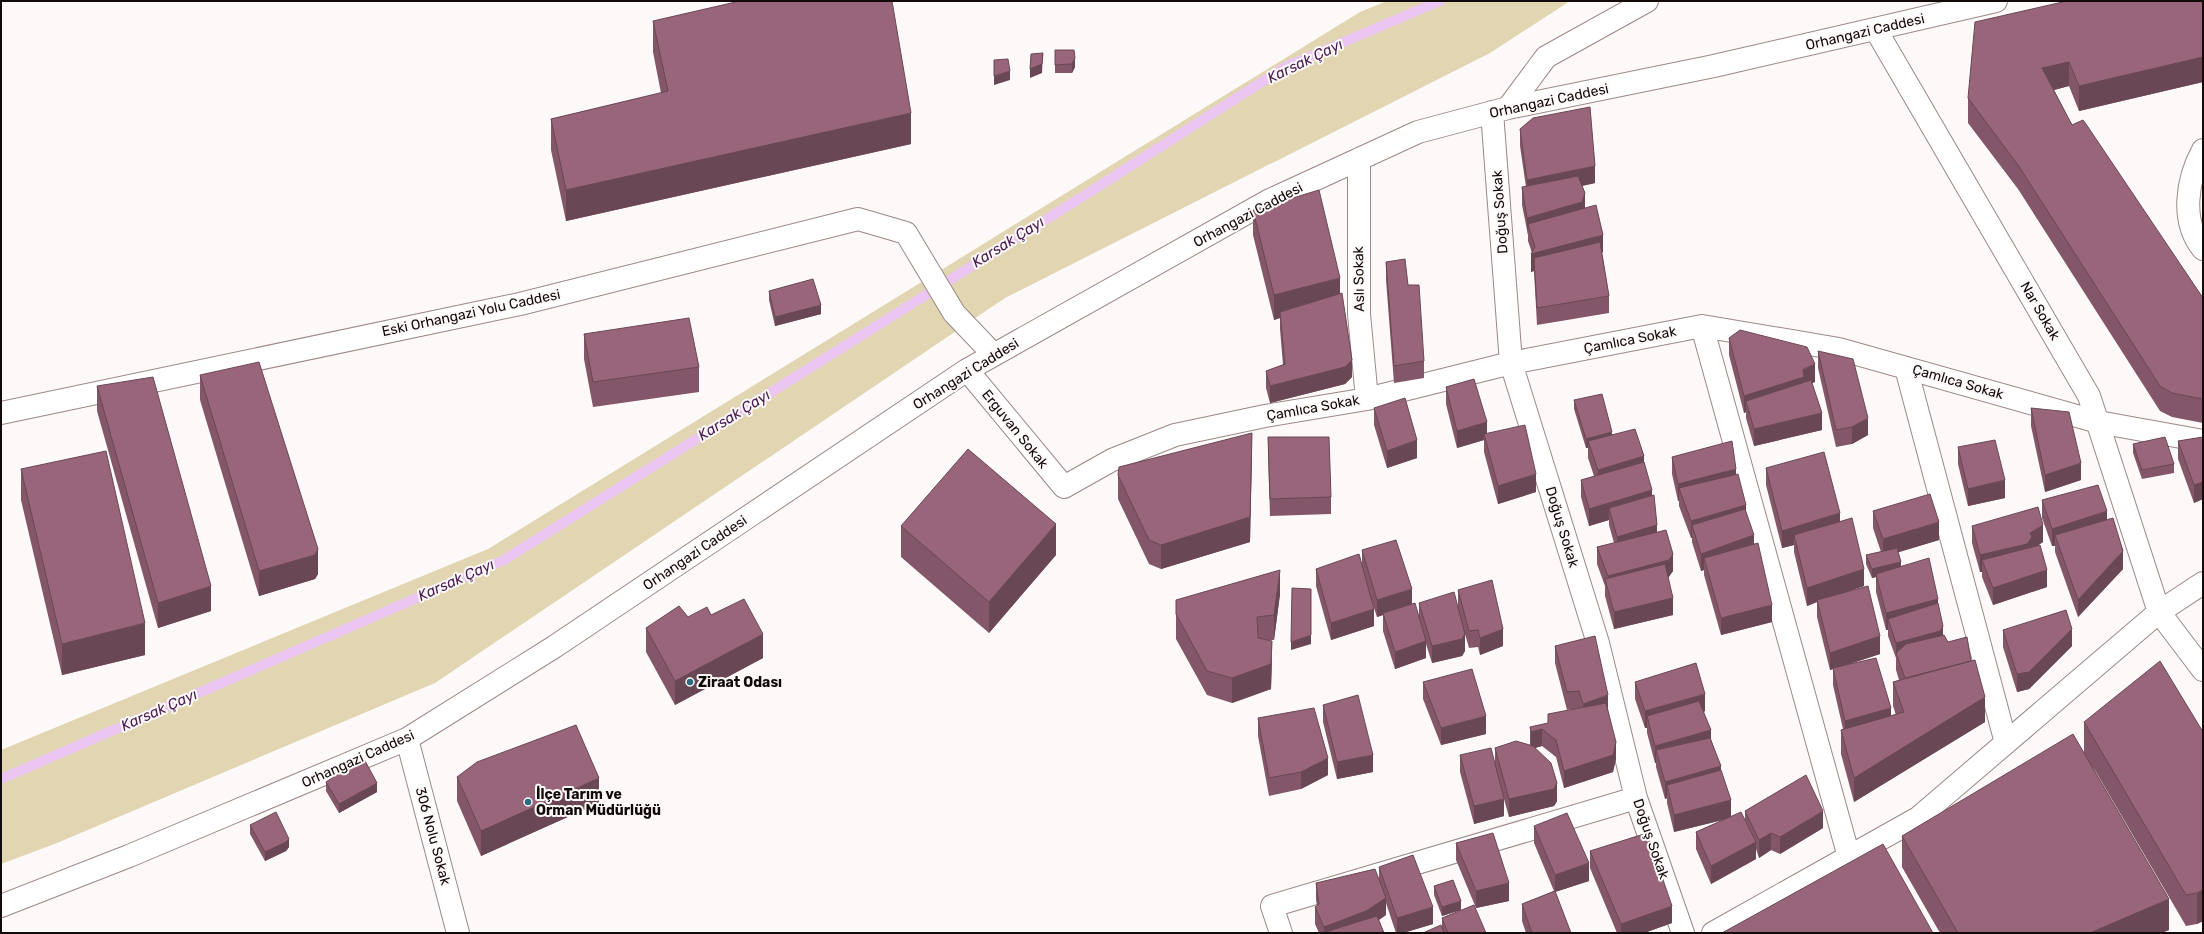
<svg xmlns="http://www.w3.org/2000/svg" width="2204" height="934" viewBox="0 0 2204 934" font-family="Rubik,sans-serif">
<rect width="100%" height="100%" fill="#fdf9f8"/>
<!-- green -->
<path fill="#e1d6b1" d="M1387 1H1570L1490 53 1005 298 435 683 57 843 1 864V750L488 549 1360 12Z"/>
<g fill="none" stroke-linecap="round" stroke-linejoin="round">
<!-- stream -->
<path stroke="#ebc6f2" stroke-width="10" d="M1 779 504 560 1082 197 1285 67 1440 1"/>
<defs>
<path id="minor" d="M1876 30 2089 396 2159 612 2203 670
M1508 108 1546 57 1647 1
M1492 112 1511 363 1598 643 1636 798 1683 933
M2203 150C2187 179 2180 221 2203 249
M1359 159V314L1367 399
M1702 326 1849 857
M1906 368 2006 743
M967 370 1064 487 1112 460 1175 435 1265 416 1367 399 1511 363 1702 326 1839 349 2098 422 2203 441
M1 413 520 304 858 219 906 233 954 313 994 355
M407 739 458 933
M1 906 129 856 407 739 554 647 967 370 1268 201 1418 132 1508 108 1714 66 1996 1
M1281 933 1272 906 1636 798
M1713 933 1918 818 2159 612 2203 583"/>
</defs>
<!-- minor casing -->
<use href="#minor" stroke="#9c8886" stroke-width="24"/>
<!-- minor -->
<use href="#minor" stroke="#fff" stroke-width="22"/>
</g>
<!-- wall -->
<path fill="#835769" d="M2203 1V82L2079 111 2069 86 2054 90 2072 125 2203 298V423L2172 417 2160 411 2018 189 1968 123V98Z
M653 21 911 144 566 221 551 150V119L661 93 653 52Z
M1055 50H1074L1075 67 1072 73H1055Z
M1520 129 1595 183 1582 186 1585 208 1603 252 1602 253 1609 296V313L1537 325 1534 271 1531 272 1532 253 1528 241V235L1522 205V187H1526L1520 146Z
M1253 210 1340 294 1352 377 1345 384 1270 403 1266 388V371L1283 365 1280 329V318L1274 320 1253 235Z
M1386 262 1408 285 1424 361V378L1394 383 1386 280Z
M769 291 821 314 775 326 769 300Z
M584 334 699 367V392L593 407 584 359Z
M1729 338 1815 382 1812 383 1822 430 1754 446 1746 418V412L1744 413 1729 355Z
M1818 351 1868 435 1852 444 1836 447 1818 368Z
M200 375 318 574 315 579 259 596 200 400Z
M97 386 211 611 158 628 97 411Z
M1446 387 1487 434 1536 492 1498 504 1484 452V440L1457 448 1446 404Z
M1574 400 1644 462 1652 496 1657 532 1673 571 1668 577 1673 615 1614 629 1605 596V586L1597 564V547L1614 543 1609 525V520L1589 526 1581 497V480L1594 476 1588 458V448H1586L1574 409Z
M1374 408 1417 458 1387 468 1374 425Z
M2031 408 2081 480 2045 492 2031 426Z
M1268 437 1331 497V514L1270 516 1268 454Z
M2203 437V499L2194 503 2178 459V441Z
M2133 444 2174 464V473L2142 479 2133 453Z
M1958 447 2005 498 1968 506 1958 464Z
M1252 457 1250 542 1161 569 1149 564 1118 499V475Z
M1672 457 1736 475 1754 544 1772 622 1721 635 1704 575V570L1701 571 1692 542V538H1691L1679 506V501H1678L1672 474Z
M1766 468 1840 521 1864 586 1846 592 1880 654 1847 665 1891 716 1896 715 1893 706V682L1899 680 1896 670V658L1888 636V630H1886L1876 592V577L1872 578 1866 564V555L1881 552 1873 528V511L1939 540 1898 552 1901 567 1938 604 1943 635 1948 642 1971 661 1985 722 1854 802 1841 754V730L1843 729 1833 685V669L1830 670 1817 617V602L1807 606 1794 552V545L1782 548 1766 485Z
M21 469 145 655 62 675 21 500Z
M2042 500 2107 520 2123 569 2078 617 2055 552V546H2052L2042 518Z
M901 526 1056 555 989 633 901 557Z
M1972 526 2043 542 2037 546 2047 587 1993 605 1982 577V572H1980L1972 543Z
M1362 550 1412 604 1419 617V603L1458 605V590L1503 646 1480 655 1478 647 1469 648 1465 634V651L1462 656 1432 663 1426 644V658L1395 669 1383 631V615L1377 617 1368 590 1374 626 1331 640 1316 586V569L1362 565Z
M1280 594 1274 640H1270L1272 665 1271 689 1232 703 1207 695 1176 639V600Z
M711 615 763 658 675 705 646 652V628L688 617Z
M2003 630 2072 646 2029 689 2017 692 2003 647Z
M1555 646 1608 711 1616 759 1613 772 1564 788 1556 757 1542 746 1535 748 1557 801 1554 806 1509 817 1497 774 1504 816 1474 824 1460 772V755L1495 765V748L1530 745V727L1548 723 1572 709 1567 710 1555 663Z
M1423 682 1486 734 1441 745 1423 699Z
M1635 682 1705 711 1704 712 1711 739 1721 770 1731 817 1745 820V811L1823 828 1780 854 1771 850 1759 858 1756 849V859L1711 884 1696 849V832L1726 819 1674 832 1667 803V798L1665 799 1656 767V763H1655L1647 733V728H1645L1635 699Z
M1323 705 1373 772 1337 779 1323 722Z
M1258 718 1328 775 1301 789 1269 796 1258 736Z
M2084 722 2203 732V921L2197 924 2186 926 2093 767 2169 930 2161 933H1940L1902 867V836L2084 753Z
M457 777 599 803 481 856 457 801Z
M326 782 377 792 339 813 326 791Z
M250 825 289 847 286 851 265 861 250 834Z
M1534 826 1589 881 1555 892 1571 933H1526L1522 921V904L1554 891 1534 843Z
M1456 843 1509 901 1476 908 1456 860Z
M1590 851 1672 923 1644 933H1617L1590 868Z
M1379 867 1433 924 1403 933H1396L1386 903V915L1379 920 1384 933H1319L1315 924V907L1317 906 1316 900V883L1379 880Z
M1434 886 1461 910 1442 916 1434 895Z
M1442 918 1486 933H1423L1442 928Z"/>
<!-- shaded-wall -->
<path fill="#6a4755" d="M1043 53 1042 73 1030 78V69Z
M2203 57V82L2079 111V86Z
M1075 58V67L1072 73V64Z
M2069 62V86L2042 93V68Z
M1010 71V80L994 85V76Z
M911 113V144L566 221V190Z
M1595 166V183L1527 198V180Z
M1585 193V210L1528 224 1527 235V218Z
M1603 235V252L1535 270 1534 258V271L1531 272V254Z
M1340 278V303L1280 312V318L1274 320V295Z
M821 305V314L775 326V317Z
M1352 360V377L1345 384 1270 403V386Z
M1815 364V382L1804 386 1746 401V412L1744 413V396Z
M1822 413V430L1754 446V429Z
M1868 418V435L1852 444V427Z
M1487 422V440L1484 434V440L1457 448V431Z
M1612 432V441H1588V448H1586V439Z
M1252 433 1250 542 1161 569V545Z
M1417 440V458L1387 468V451Z
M1644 456V474L1598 487V470Z
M2081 463V480L2045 492V475Z
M1736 469V486L1679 488V501H1678V484Z
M1536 474V492L1498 504V486Z
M2005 480V498L1968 506V489Z
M2203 482V499L2194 503V485Z
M1652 490V507L1609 508V520L1589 526V509Z
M1746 505V522L1692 525V538H1691V521Z
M2107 511V528L2055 535V546H2052V529Z
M1840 513V530L1794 535V545L1782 548V531Z
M1939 522V540L1883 557V539Z
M1056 524V555L989 633V602Z
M1657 525V542L1617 554V537Z
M2043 525V542L2032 549 1982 560V572H1980V555L2030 533Z
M1754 535V553L1704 558V570L1701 571V554Z
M318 549V574L315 579 259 596V571Z
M2123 551V569L2078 617V600Z
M1673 554V571L1669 577 1609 593 1608 589V576Z
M1901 562V571L1876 574V577L1872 578V569Z
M1864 569V586L1817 602V600V602L1807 606V588Z
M1280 570V594L1274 640V615Z
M2047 570V587L1993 605V588Z
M211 586V611L158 628V603Z
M1412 589V607L1383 613V615L1377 617V600Z
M1673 598V615L1614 629V612Z
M1938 599V616L1888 619V630H1886V613Z
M1772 605V622L1721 635V618Z
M1374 609V626L1331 640V623Z
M145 623V655L62 675V644Z
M1943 626V643L1896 655V643Z
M1503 629V646L1480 655V638Z
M2072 629V646L2029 689 2017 692V674Z
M763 634V658L675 705V681Z
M1465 634V651L1462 656 1432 663V646Z
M1311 635V644L1291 650V642Z
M1880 636V654L1830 670V653Z
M1272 641 1271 689 1232 703V678Z
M1426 641V658L1395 669V652Z
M1705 694V711L1650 727 1647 716V728H1645V711Z
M1608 695V713L1583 721V704Z
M1985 697V722L1854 802V778Z
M1891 708V725L1845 738V721Z
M1486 716V734L1441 745V728Z
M1542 729V746L1531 749V732Z
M1711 730V747L1656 750V763H1655V746Z
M1616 742V759L1613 772 1564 788V771Z
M1373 755V772L1337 779V762Z
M1328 758V775L1301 789V772Z
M1721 766V783L1667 785V798L1665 799V782Z
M599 778V803L481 856V831Z
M377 783V792L339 813V804Z
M1557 783V801L1554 806 1509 817V799Z
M1504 799V816L1474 824V806Z
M1731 800V818L1674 832V815Z
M1823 811V828L1780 854V837Z
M1771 833V850L1759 858V840Z
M289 839V847L286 851 265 861V852Z
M1756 842V859L1711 884V866Z
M1589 863V881L1555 892V875Z
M1509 883V901L1476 908V891Z
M2203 890V921L2197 924V893Z
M1386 898V915L1366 928 1324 933V927Z
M2169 899V930L2161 933H2090Z
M1461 901V910L1442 916V907Z
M1672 906V923L1644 933H1621V924Z
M1433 907V924L1403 933H1397V918Z"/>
<!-- building -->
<path fill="#98657a" stroke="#6a4755" d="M740 1H892L911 113 566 190 551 119 668 91 653 21Z
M2067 1H2203V57L2079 86 2069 62 2042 68 2072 125 2083 120 2086 124 2203 298V399L2172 393 2160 386 2018 165 1968 98 1975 22Z
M1055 50H1074L1075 58 1072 64 1055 65Z
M1043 53 1042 64 1030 69 1031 54Z
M1008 59 1010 71 994 76V60Z
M1590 107 1595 166 1527 180 1520 129 1533 118Z
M1578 176 1585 193 1582 202 1527 218 1522 187Z
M1319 190 1340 278 1274 295 1253 210Z
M1596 205 1603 235 1531 254 1535 247 1528 224Z
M1600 242 1609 296 1537 308 1534 258Z
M1405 259 1408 285H1419L1424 361 1394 366 1386 262Z
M813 279 821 305 775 317 769 291Z
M1342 293 1352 360 1345 367 1270 386 1266 371 1285 364 1280 312Z
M689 318 699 367 593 382 584 334Z
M1740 330 1807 347 1815 364 1803 369 1804 377 1744 396 1729 338Z
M1818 351 1853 359 1868 418 1852 427 1836 430Z
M259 362 318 549 315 555 259 571 200 375Z
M153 377 211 586 158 603 97 386Z
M1474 379 1487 422 1457 431 1446 387Z
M1811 380 1822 413 1754 429 1746 401Z
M1602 394 1612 432 1586 439 1574 400Z
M1405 398 1417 440 1387 451 1374 408Z
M2031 408 2069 412 2081 463 2045 475Z
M1525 425 1536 474 1498 486 1484 434Z
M1635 429 1644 456 1598 470 1588 441Z
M1252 433 1250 517 1161 545 1149 540 1118 475 1119 467Z
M1268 437H1329L1331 497 1270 499Z
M2165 437 2174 464 2142 470 2133 444Z
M2203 437V482L2194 485 2178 441Z
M1995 440 2005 480 1968 489 1958 447Z
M1732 441 1736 469 1678 484 1672 457Z
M968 449 1056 524 989 602 901 526Z
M106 451 145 623 62 644 21 469Z
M1824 452 1840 513 1782 531 1766 468Z
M1644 462 1652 490 1589 509 1581 480Z
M1738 474 1746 505 1691 521 1679 488Z
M2098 485 2107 511 2052 529 2042 500Z
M1930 494 1939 522 1883 539 1873 511Z
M1654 495 1657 525 1617 537 1609 508Z
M2038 507 2043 525 2030 533 2032 537 2027 544 1980 555 1972 526Z
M1745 509 1754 535 1701 554 1692 525Z
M1852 518 1864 569 1807 588 1794 535Z
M2113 518 2123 551 2078 600 2055 535Z
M1666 530 1673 554 1669 560 1608 576 1597 547Z
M1396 540 1412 589 1377 600 1362 550Z
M1758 543 1772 605 1721 618 1704 558Z
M2040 545 2047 570 1993 588 1982 560Z
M1897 548 1901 562 1872 569 1866 555Z
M1359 554 1374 609 1331 623 1316 569Z
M1929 558 1938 599 1886 613 1876 574Z
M1665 564 1673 598 1614 612 1605 579Z
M1280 570 1274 615 1257 617 1258 638 1272 641 1271 664 1232 678 1207 671 1176 614V600Z
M1492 580 1503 629 1480 638 1478 630 1469 631 1458 590Z
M1868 586 1880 636 1830 653 1817 600Z
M1292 588 1311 589V635L1291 642Z
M1454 592 1465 634 1462 639 1432 646 1419 603Z
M744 599 763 634 675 681 646 628 679 606 688 617 707 607 711 615Z
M1415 603 1426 641 1395 652 1383 613Z
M1938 603 1943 626 1940 631 1896 643 1888 619Z
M2066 610 2072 629 2029 672 2017 674 2003 630Z
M1944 635 1948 642 1967 637 1971 661 1905 678 1896 653 1906 644Z
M1595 636 1608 695 1583 704 1579 691 1567 692 1555 646Z
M1876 658 1891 708 1845 721 1833 668Z
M1975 660 1985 697 1854 778 1841 730 1904 712 1893 682Z
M2160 661 2203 732V890L2197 893 2186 895 2084 722Z
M1696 663 1705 694 1645 711 1635 682Z
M1472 669 1486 716 1441 728 1423 682Z
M1358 695 1373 755 1337 762 1323 705Z
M1699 701 1711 730 1655 746 1647 716Z
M1606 703 1616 742 1613 755 1564 771 1556 740 1542 729 1531 732 1530 727 1548 723V714Z
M1314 708 1328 758 1301 772 1269 778 1258 718Z
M576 725 599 778 481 831 457 777 477 762Z
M2073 734 2169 899 2090 933H1958L1902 836Z
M1710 738 1721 766 1665 782 1656 750Z
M1516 741 1533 746 1551 763 1557 783 1554 789 1509 799 1495 748Z
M1491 748 1504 799 1474 806 1460 755Z
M363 757 377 783 339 804 326 782Z
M1721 770 1731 800 1674 815 1667 785Z
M1806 775 1823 811 1780 837 1771 833 1759 840 1745 811Z
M276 812 289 839 286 842 265 852 250 825Z
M1741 812 1756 842 1711 866 1696 832Z
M1567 813 1589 863 1555 875 1534 826Z
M1493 833 1509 883 1476 891 1456 843Z
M1647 833 1672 906 1621 924 1590 851Z
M1883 844 1933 933H1722Z
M1413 855 1433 907 1397 918 1379 867Z
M1375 869 1386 898 1366 911 1324 927 1315 907 1319 904 1316 883Z
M1453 880 1461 901 1442 907 1434 886Z
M1555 891 1571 933H1532L1522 904Z
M1474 905 1486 933H1448L1442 918Z
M1377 916 1384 933H1322Z
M1441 925 1444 933H1423Z"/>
<!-- markers -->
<g fill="#2a6b7f" stroke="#fdf9f8" stroke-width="1.5">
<circle cx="690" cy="682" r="4"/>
<circle cx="528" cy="802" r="4"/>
</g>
<g text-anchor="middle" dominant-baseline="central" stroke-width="4" stroke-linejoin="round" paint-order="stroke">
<!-- street labels -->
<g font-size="14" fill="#110a09" stroke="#fdf9f8">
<text transform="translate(1865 32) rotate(-13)">Orhangazi Caddesi</text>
<text transform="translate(1549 101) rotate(-12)">Orhangazi Caddesi</text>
<text transform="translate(1500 212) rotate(-94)">Doğuş Sokak</text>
<text transform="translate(1248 215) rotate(-28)">Orhangazi Caddesi</text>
<text transform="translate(1359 279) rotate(-91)">Aslı Sokak</text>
<text transform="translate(2040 311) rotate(60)">Nar Sokak</text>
<text transform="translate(471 313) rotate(-12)">Eski Orhangazi Yolu Caddesi</text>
<text transform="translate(1630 340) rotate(-11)">Çamlıca Sokak</text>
<text transform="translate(966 374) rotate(-32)">Orhangazi Caddesi</text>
<text transform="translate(1958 382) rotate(16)">Çamlıca Sokak</text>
<text transform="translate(1313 408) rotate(-10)">Çamlıca Sokak</text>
<text transform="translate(1015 429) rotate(51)">Erguvan Sokak</text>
<text transform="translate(1562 527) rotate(73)">Doğuş Sokak</text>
<text transform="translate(695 553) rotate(-34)">Orhangazi Caddesi</text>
<text transform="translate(358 759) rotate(-24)">Orhangazi Caddesi</text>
<text transform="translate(433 836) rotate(75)">306 Nolu Sokak</text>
<text transform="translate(1651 839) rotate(71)">Doğuş Sokak</text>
</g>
<!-- poi labels -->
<g font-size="14" font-weight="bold" fill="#110a09" stroke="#fdf9f8" text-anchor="start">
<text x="698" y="682">Ziraat Odası</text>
<text x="536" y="794">İlçe Tarım ve<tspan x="536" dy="16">Orman Müdürlüğü</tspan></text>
</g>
<!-- water labels -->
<g font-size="15" font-style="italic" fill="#491d52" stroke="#fdf9f8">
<text transform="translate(1305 61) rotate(-26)">Karsak Çayı</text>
<text transform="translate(1008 242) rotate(-32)">Karsak Çayı</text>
<text transform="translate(734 415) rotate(-32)">Karsak Çayı</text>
<text transform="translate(456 580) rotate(-24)">Karsak Çayı</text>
<text transform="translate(159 710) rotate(-24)">Karsak Çayı</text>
</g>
</g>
<!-- border -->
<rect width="2204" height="934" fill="none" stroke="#110a09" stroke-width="4"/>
</svg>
